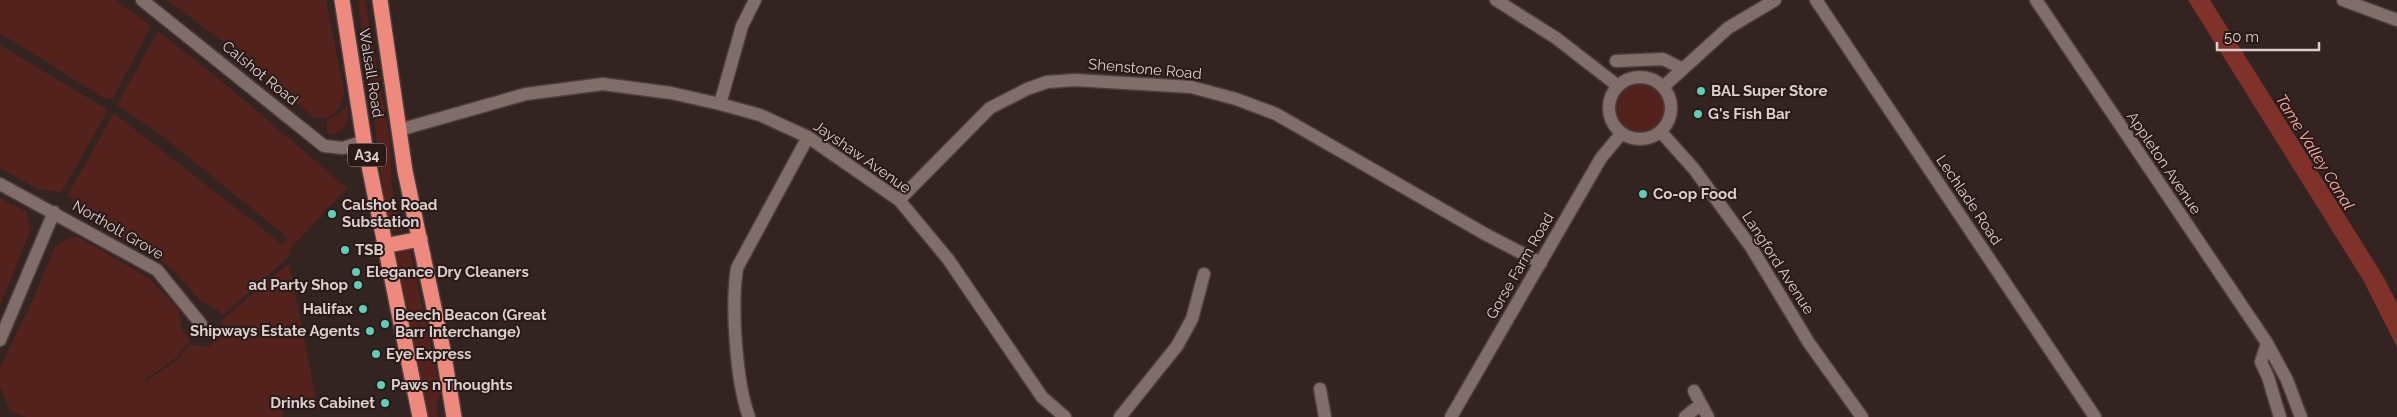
<svg xmlns="http://www.w3.org/2000/svg" width="2397" height="417" viewBox="0 0 2397 417" font-family="Raleway,sans-serif">
<rect width="100%" height="100%" fill="#332321"/>
<!-- green -->
<path fill="#53221d" d="M0 0H116L151 26 113 98 105 99 0 33Z
M167 0H326L344 90C343 108 332 123 312 116L229 46Z
M358 0H365L390 140 392 190 403 230 389 232Z
M158 31 223 82 347 188 289 250 293 253 222 316 217 310 200 300 175 272 152 253 81 215 71 198 67 196 114 113 282 244 288 238 161 135 117 105Z
M0 45 108 110 61 193 36 188 0 168Z
M1617 108a24 24 0 1 1 48 0a24 24 0 1 1-48 0Z
M347 104C350 121 347 132 328 135L326 120 339 115Z
M0 198 26 211 31 229 0 305Z
M70 237H78L149 278 179 310 182 328 190 342 176 358 144 380 146 381 177 360 190 344 206 347C219 342 223 333 222 320L289 263 318 408 287 400 282 417H26L10 411 0 387V367L30 306 55 247Z
M401 250H410L441 392 436 406 438 417H426L408 331 409 314 396 256Z"/>
<!-- water -->
<path fill="#80322a" d="M2188 0H2210L2383 276 2397 303V347L2363 280Z"/>
<g fill="none" stroke-linecap="round" stroke-linejoin="round">
<defs>
<path id="street" d="M142 0 324 146 343 148 364 141
M1496 0 1556 38 1618 86
M1816 0 2095 417
M2036 0 2267 343 2287 380 2301 417
M2343 0 2397 20
M1616 61 1663 59 1681 68
M1609 108a31 31 0 1 1 62 0a31 31 0 1 1-62 0Z
M1663 87 1728 28 1775 0
M720 104 742 26 755 0
M399 130 526 94 603 84 671 93 720 104 760 115 808 137 899 200 948 259 1042 397 1065 417
M1661 132 1694 169 1751 247 1809 343 1862 417
M0 184 157 270 201 324
M899 200 990 108 1027 89 1047 82 1075 80 1191 87 1236 99 1276 114 1485 234 1541 263
M0 340 54 212
M2267 343 2261 362 2268 377 2280 417
M1320 389 1325 417
M1694 391 1708 417
M749 417C736 382 731 305 737 268L808 137
M1120 417 1177 346 1192 319 1204 274
M1451 417 1601 158 1621 134
M1685 417 1701 404"/>
<path id="highway" d="M342 0 364 141 420 417
M380 0 405 171 443 350 454 417
M384 246 420 239"/>
</defs>
<!-- street casing -->
<use href="#street" stroke="#4c3f3d" stroke-width="15"/>
<!-- highway casing -->
<use href="#highway" stroke="#4c3f3d" stroke-width="18"/>
<!-- street -->
<use href="#street" stroke="#816e6b" stroke-width="12"/>
<!-- highway -->
<use href="#highway" stroke="#ed897d" stroke-width="15"/>
</g>
<!-- markers -->
<g fill="#5eceb7" stroke="#291917" stroke-width="2">
<circle cx="1701" cy="91" r="5"/>
<circle cx="1698" cy="114" r="5"/>
<circle cx="1643" cy="194" r="5"/>
<circle cx="332" cy="214" r="5"/>
<circle cx="345" cy="250" r="5"/>
<circle cx="356" cy="272" r="5"/>
<circle cx="358" cy="285" r="5"/>
<circle cx="363" cy="309" r="5"/>
<circle cx="385" cy="324" r="5"/>
<circle cx="370" cy="331" r="5"/>
<circle cx="376" cy="354" r="5"/>
<circle cx="381" cy="385" r="5"/>
<circle cx="385" cy="403" r="5"/>
</g>
<g text-anchor="middle" dominant-baseline="central" stroke-width="4" stroke-linejoin="round" paint-order="stroke">
<!-- shield labels -->
<rect fill="#291917" stroke="#a69998" stroke-width="1" x="348" y="143.5" width="38" height="23" rx="4"/>
<g font-size="14" font-weight="bold" fill="#dbd0cf">
<text x="367" y="155">A34</text>
</g>
<!-- street labels -->
<g font-size="15" fill="#dbd0cf" stroke="#291917">
<text transform="translate(1145 69) rotate(5)">Shenstone Road</text>
<text transform="translate(260 73) rotate(39)">Calshot Road</text>
<text transform="translate(371 73) rotate(81)">Walsall Road</text>
<text transform="translate(862 157) rotate(35)">Jayshaw Avenue</text>
<text transform="translate(2164 163) rotate(56)">Appleton Avenue</text>
<text transform="translate(1969 200) rotate(56)">Lechlade Road</text>
<text transform="translate(118 230) rotate(30)">Northolt Grove</text>
<text transform="translate(1778 263) rotate(57)">Langford Avenue</text>
<text transform="translate(1520 266) rotate(-60)">Gorse Farm Road</text>
</g>
<!-- poi labels -->
<g font-size="15" font-weight="bold" fill="#dbd0cf" stroke="#291917" text-anchor="start">
<text x="1711" y="91">BAL Super Store</text>
<text x="1708" y="114">G's Fish Bar</text>
<text x="1653" y="194">Co-op Food</text>
<text x="342" y="205">Calshot Road<tspan x="342" dy="17">Substation</tspan></text>
<text x="355" y="250">TSB</text>
<text x="366" y="272">Elegance Dry Cleaners</text>
<text x="348" y="285" text-anchor="end">ad Party Shop</text>
<text x="353" y="309" text-anchor="end">Halifax</text>
<text x="395" y="315">Beech Beacon (Great<tspan x="395" dy="17">Barr Interchange)</tspan></text>
<text x="360" y="331" text-anchor="end">Shipways Estate Agents</text>
<text x="386" y="354">Eye Express</text>
<text x="391" y="385">Paws n Thoughts</text>
<text x="375" y="403" text-anchor="end">Drinks Cabinet</text>
</g>
<!-- water labels -->
<g font-size="16" font-style="italic" fill="#f4aea4" stroke="#291917">
<text transform="translate(2315 152) rotate(58)">Tame Valley Canal</text>
</g>
</g>
<!-- scale -->
<path d="M2217 42v8h102v-8" fill="none" stroke="#dbd0cf" stroke-width="2.5"/>
<text x="2224" y="42" font-size="15" fill="#dbd0cf" stroke="#291917" stroke-width="4" paint-order="stroke">50 m</text>
</svg>
